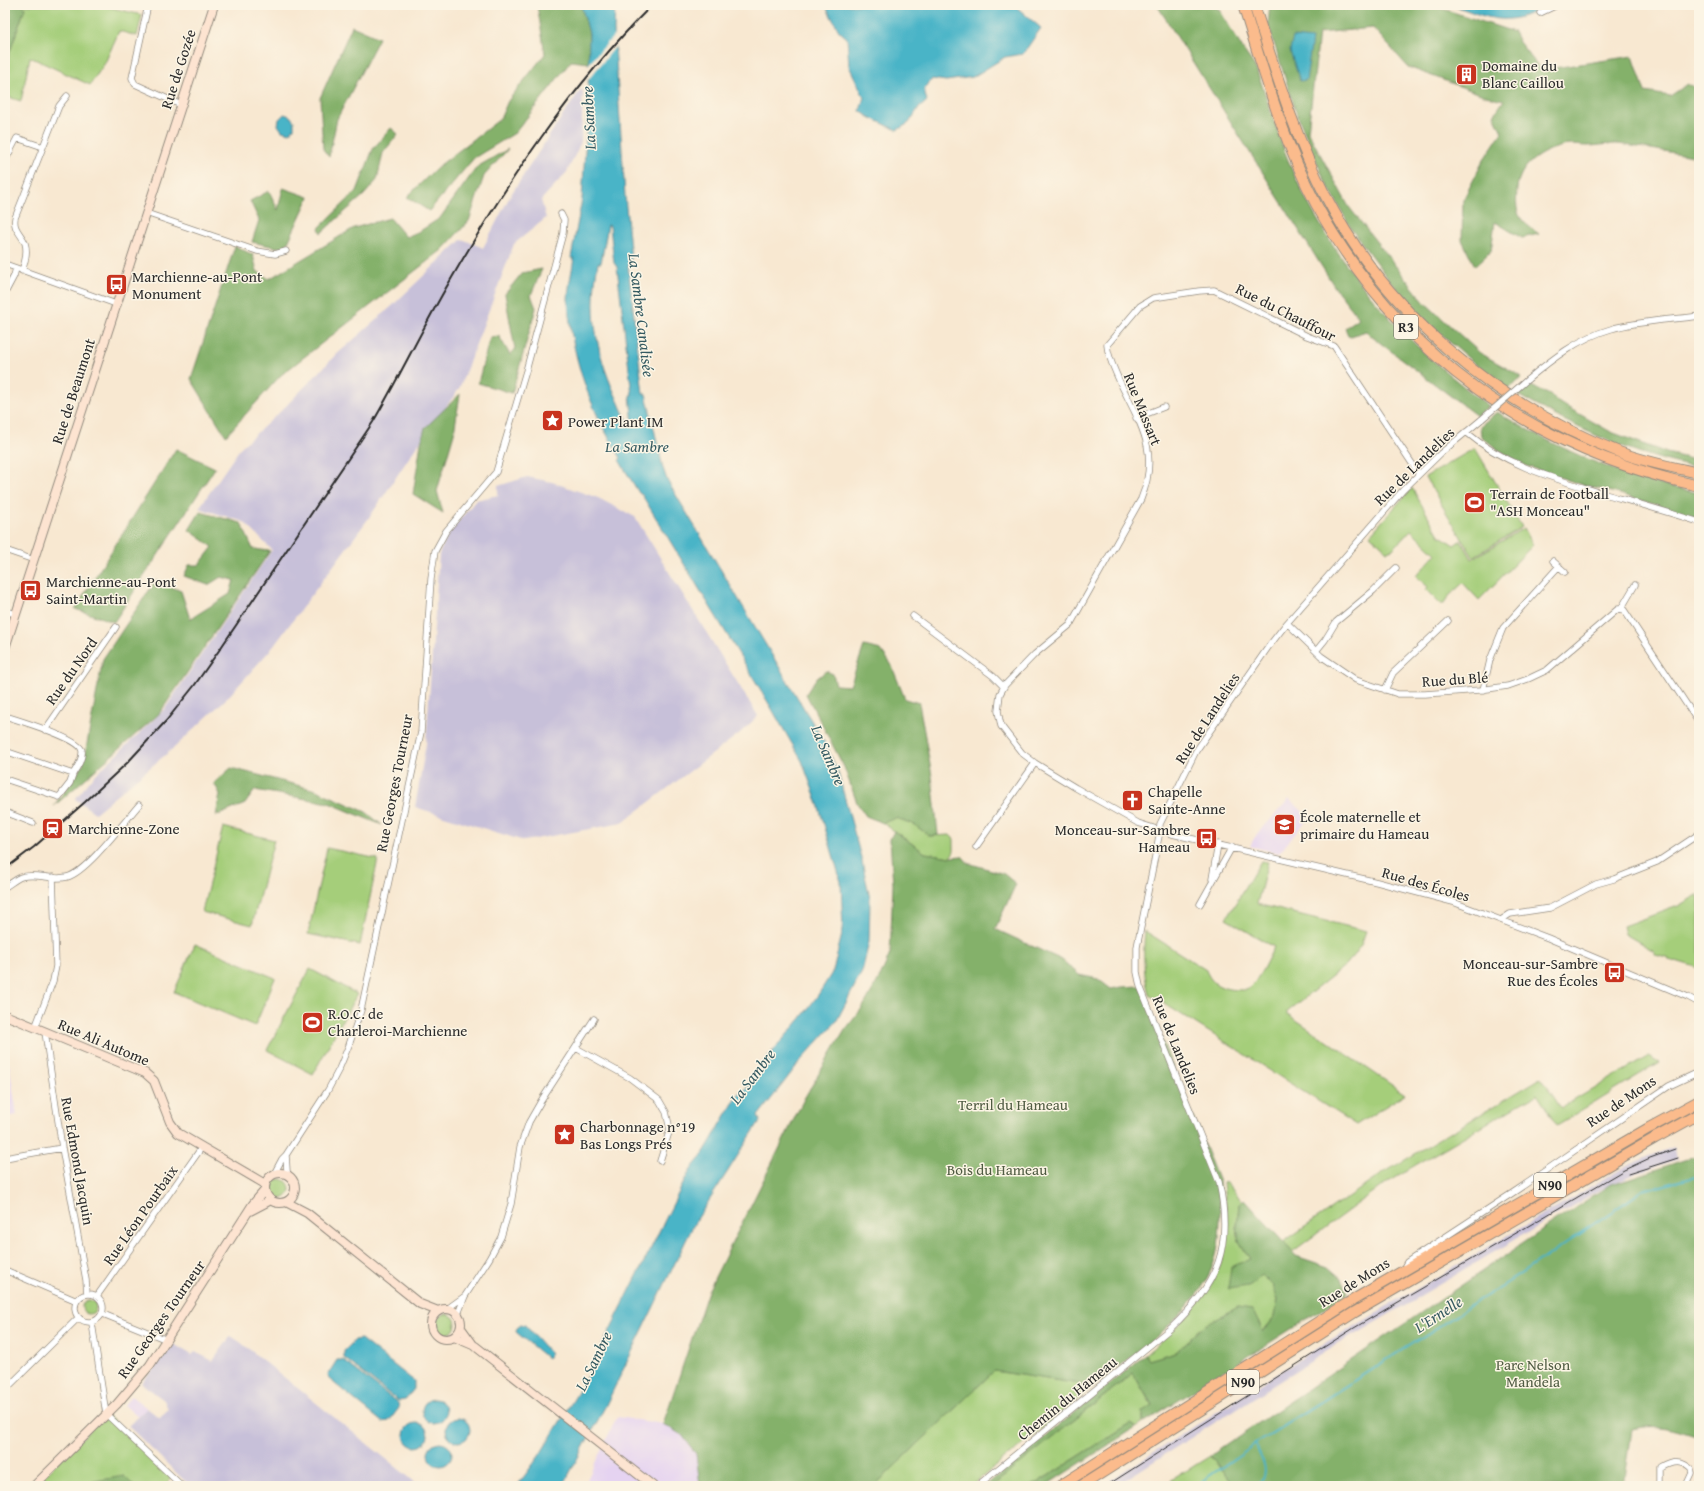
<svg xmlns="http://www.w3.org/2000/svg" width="1704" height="1491" viewBox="0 0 1704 1491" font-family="'Gentium Book Plus',serif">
<rect width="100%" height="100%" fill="#fcf5e5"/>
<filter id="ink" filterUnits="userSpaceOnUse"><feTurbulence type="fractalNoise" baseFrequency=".025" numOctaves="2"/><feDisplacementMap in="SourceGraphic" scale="8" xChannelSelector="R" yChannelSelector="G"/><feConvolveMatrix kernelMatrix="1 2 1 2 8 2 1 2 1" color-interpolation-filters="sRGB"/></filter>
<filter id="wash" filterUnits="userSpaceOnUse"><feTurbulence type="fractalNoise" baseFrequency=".012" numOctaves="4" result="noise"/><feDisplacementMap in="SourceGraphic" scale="16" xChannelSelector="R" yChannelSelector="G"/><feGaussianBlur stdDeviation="0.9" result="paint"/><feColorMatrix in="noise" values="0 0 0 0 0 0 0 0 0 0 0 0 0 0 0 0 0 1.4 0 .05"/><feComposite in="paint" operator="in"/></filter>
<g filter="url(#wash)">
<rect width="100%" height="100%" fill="#f8e8d1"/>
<!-- built -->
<path fill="#e5d3f1" d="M1289 799 1309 817 1279 853 1250 846 1255 837Z
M5 1062 9 1064 17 1115 5 1117Z
M131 1396 147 1408 138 1417 124 1405Z
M617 1417 663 1424 682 1435 696 1454 700 1485 731 1486H584Z"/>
<!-- industrial -->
<path fill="#c7c0d9" d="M581 89 583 92 581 142 567 172 541 200 546 218 514 244 459 389 412 453 371 515 273 647 228 697 175 747 95 813 75 799 95 775 164 710 272 550 244 522 199 508 241 447 278 414 335 356 391 307 462 239 483 248 510 196 553 130Z
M527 477 552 482 598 498 635 517 758 716 740 733 622 823 524 841 415 807 426 744 439 554 448 534 476 500 498 495V486Z
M1674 1147 1678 1159 1636 1173 1601 1189 1332 1348 1115 1486H1101L1295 1362 1400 1299 1623 1168 1650 1156Z
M231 1336 240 1342 420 1486H190L128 1426 147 1408 160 1418 168 1409 164 1400 141 1383 151 1372 170 1342 192 1355 195 1352 213 1361Z"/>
<!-- green -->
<path fill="#a5ce7a" stroke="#687c52" d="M22 5H100L142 15 137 36 119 31 105 63 90 85 30 57 21 101 5 96V73L9 54 25 8Z
M1475 448 1522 527 1473 557 1425 477Z
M1412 488 1439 535 1454 545 1461 540 1472 559 1524 528 1533 545 1479 600 1463 583 1449 596 1444 604H1440L1426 590 1428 587 1416 576 1436 554 1411 530 1393 549 1387 551 1370 535Z
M896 817 913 824 930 836 950 835 954 839V851L951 857 925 853 883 823Z
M223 827 274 840 252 925 202 912Z
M327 848 378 859 360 945 308 934Z
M1261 861 1268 862 1257 904 1366 931 1361 945 1347 964 1286 1013 1405 1094 1356 1125 1149 994C1143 972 1143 954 1145 931L1206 970C1213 989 1229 990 1247 990L1255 982 1263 969 1274 947 1226 919Z
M1699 894V968L1656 955 1654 951 1625 934 1623 926 1678 906Z
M195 944 275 978 255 1026 174 992Z
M310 969 357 994 313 1074 267 1050Z
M1649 1056 1660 1062 1557 1125 1537 1094 1390 1180 1292 1252 1283 1242 1385 1172 1541 1078 1561 1108Z
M270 1189a10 10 0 1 1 20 0a10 10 0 1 1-20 0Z
M1226 1182 1242 1201 1239 1204 1237 1226 1239 1241 1250 1259 1247 1286 1262 1275 1273 1286 1278 1299 1275 1317 1262 1332 1259 1322 1205 1325 1176 1352 1149 1360 1145 1355C1186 1319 1229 1283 1227 1223 1227 1210 1224 1196 1223 1183Z
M82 1307a7 7 0 1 1 14 0a7 7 0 1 1-14 0Z
M436 1324a10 10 0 1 1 20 0a10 10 0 1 1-20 0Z
M994 1371 1094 1386 971 1486H874Z
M1133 1373 1152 1406 1143 1412V1423L1135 1428 1131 1423 1032 1486H992Z
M106 1414 172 1477 164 1486H34Z
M1210 1456 1235 1486H1162Z"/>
<!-- forest -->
<path fill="#84b16a" stroke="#586e4a" d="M5 5H22L25 8 9 54 5 51Z
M537 5H581L589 33V63L571 61 515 133 474 158 429 211 407 197 435 169 500 119 508 101 545 54Z
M1157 5H1209L1219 9C1227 23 1236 37 1244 51 1248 57 1254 64 1257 71 1271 109 1281 148 1299 185 1344 277 1408 346 1489 406L1477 416 1371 336 1366 331 1351 336 1348 335 1345 328 1359 318 1336 289Z
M1270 5H1431L1514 32 1519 42 1541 70 1633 56 1645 92 1670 96 1688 84 1699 89V157C1681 154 1663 151 1645 148 1635 147 1624 144 1615 144 1605 144 1596 146 1587 146 1580 146 1570 144 1563 146 1541 151 1519 165 1517 189 1515 215 1518 219 1539 234L1522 238 1495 222 1491 251 1475 266 1462 240 1463 200 1476 175 1484 159 1502 132 1494 115 1504 100 1486 96 1408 67 1373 28 1319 33 1308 132 1349 207 1424 302 1480 353 1522 377 1508 389 1481 369 1431 326 1389 280 1352 230 1324 179 1296 112 1268 24Z
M352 26 379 38 337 119 329 157 323 149 320 98Z
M391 128 398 134 383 153 377 180 364 195 321 233 319 228 357 191 373 149Z
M508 149 484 176 469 221 442 250 281 375 226 436 191 379 235 246 253 255 257 271 269 279 354 228 390 218 406 237 420 231 440 218 477 167Z
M283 188 309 197 285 249 252 242 259 220 250 201 269 191 278 210Z
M542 269 531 295 536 308 512 393 478 383 490 337 499 336 510 355 515 349 505 294 522 273Z
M1529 385 1550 395 1558 402 1611 432 1667 453 1699 461V468C1634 456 1575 428 1518 395Z
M460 394 454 433 437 491 443 513 413 494 421 443 425 428Z
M1497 412C1560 450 1627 480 1699 493V518L1620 494 1583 485 1526 466 1497 449 1481 436 1480 426Z
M176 449 215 468 114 622 75 609Z
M200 512 241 523 253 549 270 551 159 714 54 806 83 765 103 659 156 580 181 591 190 619 230 594 234 580 221 577 208 585 184 576 189 565H199L213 547 189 530Z
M864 646 881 650 891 664 905 699 919 703 932 776 938 835 930 836 913 824 896 818 883 823 866 816 857 803 844 767 806 694 815 680 826 671 833 674 836 685 850 686Z
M231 768 316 790 366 812 382 825 329 803 255 790 245 804 216 816 220 794 214 783Z
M894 831 925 853 951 857 962 856 968 863 1004 874 1016 884 995 929 1062 960 1079 975 1098 979 1111 989 1122 987 1140 986 1219 1182C1220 1203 1221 1225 1218 1246 1209 1306 1139 1350 1094 1386L994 1371 874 1486 700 1485 696 1454 682 1435 663 1424 708 1291 805 1097 845 1030 863 1007 881 975 890 954 893 884 890 839Z
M1699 1155V1437C1672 1429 1660 1423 1631 1429L1623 1486H1235L1210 1456 1609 1185Z
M1244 1199 1296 1256 1328 1267 1342 1279 1348 1293 1143 1423V1412L1152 1405 1133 1373 992 1486H985L1145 1355 1149 1360 1176 1352 1205 1325 1238 1307 1252 1309 1263 1332 1275 1317 1278 1299 1273 1286 1262 1275 1248 1286 1228 1289 1231 1267 1250 1259 1239 1241 1237 1226 1239 1204Z
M1131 1423 1135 1428 1045 1486H1032Z
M124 1476 134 1486H88L89 1482Z"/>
<!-- water -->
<path fill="#4ab4c7" stroke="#3a7079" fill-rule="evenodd" d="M581 5H615L614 30 625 196 631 259 628 266 643 394H646L663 468 667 480 826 745 838 773 862 861 870 899 869 942 862 972 836 1022 802 1059 758 1116 760 1121 694 1224 606 1405 567 1478 560 1486H517L539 1456 583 1384 690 1170 701 1157 738 1095 747 1088 760 1066 801 1018 818 995 833 971 843 930 841 882 818 804 802 761 762 692 642 495 639 493 619 460 621 458C614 446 606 434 600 421 582 384 570 342 568 301 568 287 572 272 574 258H571L582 199 588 104 589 33ZM608 225 610 226 614 263 617 267 632 395H630L633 425C632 422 629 422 627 419 622 412 619 402 615 394 595 350 589 310 598 263H601Z
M825 5H1014L1041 28 1023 54 1005 57 973 77 946 81 932 79 924 90 927 101 918 109 909 123 897 130 869 117 860 111 864 97 849 66 847 38 839 31Z
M1452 5H1549C1537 10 1524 18 1510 19 1491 21 1470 11 1452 5Z
M1293 37 1312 39 1306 80 1300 81 1290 51Z
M284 114 290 116 294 121V129L289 133 282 131 278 125 279 119Z
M521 1325H525L551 1354 547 1358 516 1332 517 1328Z
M361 1339 414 1381V1389L405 1400 398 1401 344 1358V1351L355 1340Z
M337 1360H343L398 1403 399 1408 389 1421 382 1422 329 1379 328 1374Z
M422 1411a12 12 0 1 1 24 0a12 12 0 1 1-24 0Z
M446 1430a12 12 0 1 1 24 0a12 12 0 1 1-24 0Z
M404 1435a12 12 0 1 1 24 0a12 12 0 1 1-24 0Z
M428 1454a12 12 0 1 1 24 0a12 12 0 1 1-24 0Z"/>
<!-- pier -->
<path fill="#f8e8d1" d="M617 32V45L587 81V66Z"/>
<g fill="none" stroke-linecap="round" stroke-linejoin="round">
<!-- stream -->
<path stroke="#4ab4c7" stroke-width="2" d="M1195 1486 1255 1444 1516 1277 1642 1191 1699 1176
M1252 1486C1256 1483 1260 1481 1263 1478 1269 1468 1259 1453 1255 1444"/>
</g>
</g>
<g filter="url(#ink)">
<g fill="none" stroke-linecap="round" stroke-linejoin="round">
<defs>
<path id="street" d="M148 5 132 78 135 84 181 105
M1540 13 1557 5
M43 147 59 106 67 96
M5 161 17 138 43 147 15 218C13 230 21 233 25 243 28 252 25 262 22 271
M146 213 257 251 275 254 286 251
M5 264 116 304
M5 293 14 276 16 268
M1527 380C1552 359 1579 338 1611 329 1639 321 1670 320 1699 316
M1136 418 1164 407
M1466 432C1506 466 1556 479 1605 494 1636 503 1668 512 1699 522
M1419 474 1334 346 1307 336 1214 290 1199 291 1153 298 1140 306 1107 345C1108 357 1114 368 1119 380 1139 423 1161 450 1141 499L1070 625 1035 654 1005 685 1000 694 998 711 1001 726 1022 753 1035 763 1076 788 1138 823 1172 834 1377 882 1453 902 1548 938 1688 997 1699 1003
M5 550 34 560
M1553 561 1565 572
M1621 609 1635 585
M5 611 16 614
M913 616 993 676 1004 687
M1287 623 1321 656 1356 680 1398 694H1425L1480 690 1508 686 1528 679 1547 670 1618 609 1624 610 1699 723
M1316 651 1325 640 1336 622 1373 591 1396 568
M1385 690 1393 673 1448 621
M1483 690 1490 660 1503 628 1559 566
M5 716C18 720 81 739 82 751 83 759 77 767 73 774L5 751
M45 730 116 627
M5 779 59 797 70 783 73 774
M5 812 33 823
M976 847 1035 763
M1212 879 1218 844
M5 887C10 884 16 879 21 877 36 872 52 881 67 877 87 872 124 822 139 805
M1200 904 1232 847
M1501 920 1510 914 1550 908 1596 884 1614 879 1657 862 1699 834
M35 1028 53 981 56 966 53 877
M45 1032 62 1148 86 1280 87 1294
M576 1048 630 1078 659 1100 666 1112 670 1129 660 1161
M286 1155 287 1171 288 1175
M5 1158 62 1148
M274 1174 282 1159 286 1155 328 1090 339 1069 349 1045 361 1010 421 732 431 579 435 551 446 531 496 472 526 371 563 233 564 220 561 214
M1403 1269 1407 1262 1517 1190 1669 1086 1699 1072
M5 1270 77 1301
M75 1308a14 14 0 1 1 28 0a14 14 0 1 1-28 0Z
M97 1296 202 1147
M447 1309 465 1296
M103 1314 167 1340
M458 1314 465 1296 489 1259 501 1237 511 1204 520 1147 529 1122 541 1101 594 1019
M92 1323 106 1414 182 1486
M5 1390 78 1318
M977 1486 1171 1328C1219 1283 1233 1246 1219 1182L1140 986 1137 972V947L1159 836 1160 824 1196 751 1269 646 1287 623 1403 490 1441 453 1482 419
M1660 1486V1466C1672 1459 1680 1458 1690 1468L1691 1473 1685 1486"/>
<path id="secondary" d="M5 648 214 5
M5 1015 145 1073 154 1081 170 1122 178 1133 265 1184
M265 1188a15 15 0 1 1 30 0a15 15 0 1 1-30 0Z
M286 1202 307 1213 420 1304 438 1311
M250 1211 271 1200
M431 1324a15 15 0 1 1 30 0a15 15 0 1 1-30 0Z
M461 1328 474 1346
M454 1337 475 1346 653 1486
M34 1486 117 1404 150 1365 253 1204 265 1190"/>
<path id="highway" d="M1243 5C1264 72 1283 141 1316 204 1398 354 1532 450 1699 486
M1254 5C1275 69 1294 135 1325 195 1387 314 1495 404 1619 452 1645 462 1672 467 1699 473
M1060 1486 1348 1303 1649 1128 1699 1101
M1081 1486 1355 1312 1655 1138 1699 1114"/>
</defs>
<!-- street casing -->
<use href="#street" stroke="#928a7e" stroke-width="7"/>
<!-- secondary casing -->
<use href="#secondary" stroke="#928a7e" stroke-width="10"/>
<!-- highway casing -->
<use href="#highway" stroke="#928a7e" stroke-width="12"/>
<!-- street -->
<use href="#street" stroke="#fff" stroke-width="5.5"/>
<!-- secondary -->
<use href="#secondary" stroke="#fde4d1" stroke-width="8"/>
<!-- highway -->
<use href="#highway" stroke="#fbbb8c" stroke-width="10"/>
<!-- tram -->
<path stroke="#2b2b2b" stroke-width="1" d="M1628 1174 1678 1158
M1106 1486 1354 1328 1624 1170 1650 1158 1675 1149"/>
<!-- rail -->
<path stroke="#2b2b2b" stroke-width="2" d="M5 869 34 847 85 802 127 763 166 721 194 686 220 649 373 422C400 376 423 327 450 281 507 182 571 86 652 5"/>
<defs>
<path id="street-bridge" d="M1482 419 1527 380"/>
</defs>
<!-- street-bridge casing -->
<use href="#street-bridge" stroke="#928a7e" stroke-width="7" stroke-linecap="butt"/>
<!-- street-bridge -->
<use href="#street-bridge" stroke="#fff" stroke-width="5.5"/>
</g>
</g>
<!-- icons -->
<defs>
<symbol id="building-square" viewBox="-11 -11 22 22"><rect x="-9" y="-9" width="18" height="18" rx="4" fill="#c8321e" stroke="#fcf5e5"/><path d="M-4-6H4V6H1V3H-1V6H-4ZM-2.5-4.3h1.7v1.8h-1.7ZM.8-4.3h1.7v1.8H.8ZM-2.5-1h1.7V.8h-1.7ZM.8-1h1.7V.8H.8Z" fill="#fff"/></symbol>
<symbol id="bus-square" viewBox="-11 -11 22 22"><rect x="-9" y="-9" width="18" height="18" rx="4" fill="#c8321e" stroke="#fcf5e5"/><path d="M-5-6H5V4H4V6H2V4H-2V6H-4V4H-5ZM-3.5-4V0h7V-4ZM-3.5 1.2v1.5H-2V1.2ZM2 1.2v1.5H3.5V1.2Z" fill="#fff"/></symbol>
<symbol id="sight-square" viewBox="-11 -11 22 22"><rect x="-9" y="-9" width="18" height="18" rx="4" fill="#c8321e" stroke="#fcf5e5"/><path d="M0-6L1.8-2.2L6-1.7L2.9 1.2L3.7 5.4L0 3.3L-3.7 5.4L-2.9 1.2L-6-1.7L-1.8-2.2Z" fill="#fff"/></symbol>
<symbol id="stadium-square" viewBox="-11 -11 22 22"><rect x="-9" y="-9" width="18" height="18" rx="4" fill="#c8321e" stroke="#fcf5e5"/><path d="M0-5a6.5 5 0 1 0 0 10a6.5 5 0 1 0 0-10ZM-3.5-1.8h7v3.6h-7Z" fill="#fff"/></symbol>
<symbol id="church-square" viewBox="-11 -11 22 22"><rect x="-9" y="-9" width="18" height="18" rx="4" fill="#c8321e" stroke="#fcf5e5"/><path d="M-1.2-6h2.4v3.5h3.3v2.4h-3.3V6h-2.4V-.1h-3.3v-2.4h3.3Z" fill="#fff"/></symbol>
<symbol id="school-square" viewBox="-11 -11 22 22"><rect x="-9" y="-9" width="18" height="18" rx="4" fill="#c8321e" stroke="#fcf5e5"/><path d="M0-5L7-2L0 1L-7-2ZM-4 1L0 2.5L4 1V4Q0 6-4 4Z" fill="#fff"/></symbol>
<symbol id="station-square" viewBox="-11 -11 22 22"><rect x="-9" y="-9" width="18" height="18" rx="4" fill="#c8321e" stroke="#fcf5e5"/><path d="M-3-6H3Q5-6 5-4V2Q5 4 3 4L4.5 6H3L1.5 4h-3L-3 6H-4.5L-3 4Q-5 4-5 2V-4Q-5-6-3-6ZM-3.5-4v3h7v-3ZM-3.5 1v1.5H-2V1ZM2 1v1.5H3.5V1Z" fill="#fff"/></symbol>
</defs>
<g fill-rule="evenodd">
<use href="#building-square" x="1454" y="62" width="25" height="25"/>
<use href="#bus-square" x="104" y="272" width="25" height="25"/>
<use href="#sight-square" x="540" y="408" width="25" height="25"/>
<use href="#stadium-square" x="1462" y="490" width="25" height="25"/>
<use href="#bus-square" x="18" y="578" width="25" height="25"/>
<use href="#church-square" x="1120" y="788" width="25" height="25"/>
<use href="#school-square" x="1272" y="812" width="25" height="25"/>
<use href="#station-square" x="40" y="816" width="25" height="25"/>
<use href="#bus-square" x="1194" y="826" width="25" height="25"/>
<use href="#bus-square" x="1602" y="960" width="25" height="25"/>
<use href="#stadium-square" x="300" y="1010" width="25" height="25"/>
<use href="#sight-square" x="552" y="1122" width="25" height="25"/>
</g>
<g text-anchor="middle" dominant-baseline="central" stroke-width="3" stroke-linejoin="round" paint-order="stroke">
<!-- shield labels -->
<g fill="#fcf5e5" stroke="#6a6863" stroke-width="1">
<rect x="1394" y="315" width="24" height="24" rx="3"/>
<rect x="1534" y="1173" width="32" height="24" rx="3"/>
<rect x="1227" y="1370" width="32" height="24" rx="3"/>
</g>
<g font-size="14" font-weight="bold" fill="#2b2b2b">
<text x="1406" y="327">R3</text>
<text x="1550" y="1185">N90</text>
<text x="1243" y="1382">N90</text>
</g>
<!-- poi labels -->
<g font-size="15" fill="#2b2b2b" stroke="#fcf5e5" text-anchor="start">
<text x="1482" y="65">Domaine du<tspan x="1482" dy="17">Blanc Caillou</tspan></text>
<text x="132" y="276">Marchienne-au-Pont<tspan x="132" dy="17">Monument</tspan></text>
<text x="568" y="421">Power Plant IM</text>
<text x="1490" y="493">Terrain de Football<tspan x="1490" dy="17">"ASH Monceau"</tspan></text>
<text x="46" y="581">Marchienne-au-Pont<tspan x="46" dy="17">Saint-Martin</tspan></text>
<text x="1148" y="791">Chapelle<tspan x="1148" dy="17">Sainte-Anne</tspan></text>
<text x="1300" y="816">École maternelle et<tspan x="1300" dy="17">primaire du Hameau</tspan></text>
<text x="68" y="828">Marchienne-Zone</text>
<text x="1190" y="829" text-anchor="end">Monceau-sur-Sambre<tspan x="1190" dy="17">Hameau</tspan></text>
<text x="1598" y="963" text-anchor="end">Monceau-sur-Sambre<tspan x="1598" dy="17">Rue des Écoles</tspan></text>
<text x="328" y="1013">R.O.C. de<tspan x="328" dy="17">Charleroi-Marchienne</tspan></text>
<text x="580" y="1126">Charbonnage n°19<tspan x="580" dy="17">Bas Longs Prés</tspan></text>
</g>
<!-- street labels -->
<g font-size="15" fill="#2b2b2b" stroke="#fcf5e5">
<text transform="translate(178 69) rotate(-72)">Rue de Gozée</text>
<text transform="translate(1286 312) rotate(27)">Rue du Chauffour</text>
<text transform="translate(73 391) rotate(-72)">Rue de Beaumont</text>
<text transform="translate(1143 409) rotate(68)">Rue Massart</text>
<text transform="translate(1414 466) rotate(-44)">Rue de Landelies</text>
<text transform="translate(71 671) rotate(-55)">Rue du Nord</text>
<text transform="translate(1455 679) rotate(-4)">Rue du Blé</text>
<text transform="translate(1207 718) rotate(-57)">Rue de Landelies</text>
<text transform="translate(394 783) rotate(-79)">Rue Georges Tourneur</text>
<text transform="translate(1426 884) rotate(16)">Rue des Écoles</text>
<text transform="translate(104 1042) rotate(23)">Rue Ali Autome</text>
<text transform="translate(1177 1045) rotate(68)">Rue de Landelies</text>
<text transform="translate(1621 1101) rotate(-34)">Rue de Mons</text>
<text transform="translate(78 1161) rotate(80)">Rue Edmond Jacquin</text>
<text transform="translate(140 1215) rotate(-55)">Rue Léon Pourbaix</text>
<text transform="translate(1354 1282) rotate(-32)">Rue de Mons</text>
<text transform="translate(161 1319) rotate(-55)">Rue Georges Tourneur</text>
<text transform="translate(1067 1398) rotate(-39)">Chemin du Hameau</text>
</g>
<!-- park labels -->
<g font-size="15" fill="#505c43" stroke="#fcf5e5">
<text x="1013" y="1104">Terril du Hameau</text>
<text x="997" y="1169">Bois du Hameau</text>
<text x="1533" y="1364">Parc Nelson<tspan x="1533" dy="17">Mandela</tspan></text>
</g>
<!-- water labels -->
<g font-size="16" font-style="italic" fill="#365b62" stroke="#fcf5e5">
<text transform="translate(588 118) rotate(-93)">La Sambre</text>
<text transform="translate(642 315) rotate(83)">La Sambre Canalisée</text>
<text x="637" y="446">La Sambre</text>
<text transform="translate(829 755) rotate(67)">La Sambre</text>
<text transform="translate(752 1076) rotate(-53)">La Sambre</text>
<text transform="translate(1438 1314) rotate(-33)">L'Ernelle</text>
<text transform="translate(593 1361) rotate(-64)">La Sambre</text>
</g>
</g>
<!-- margin -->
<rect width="1704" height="1491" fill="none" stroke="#fcf5e5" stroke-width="20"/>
</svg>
